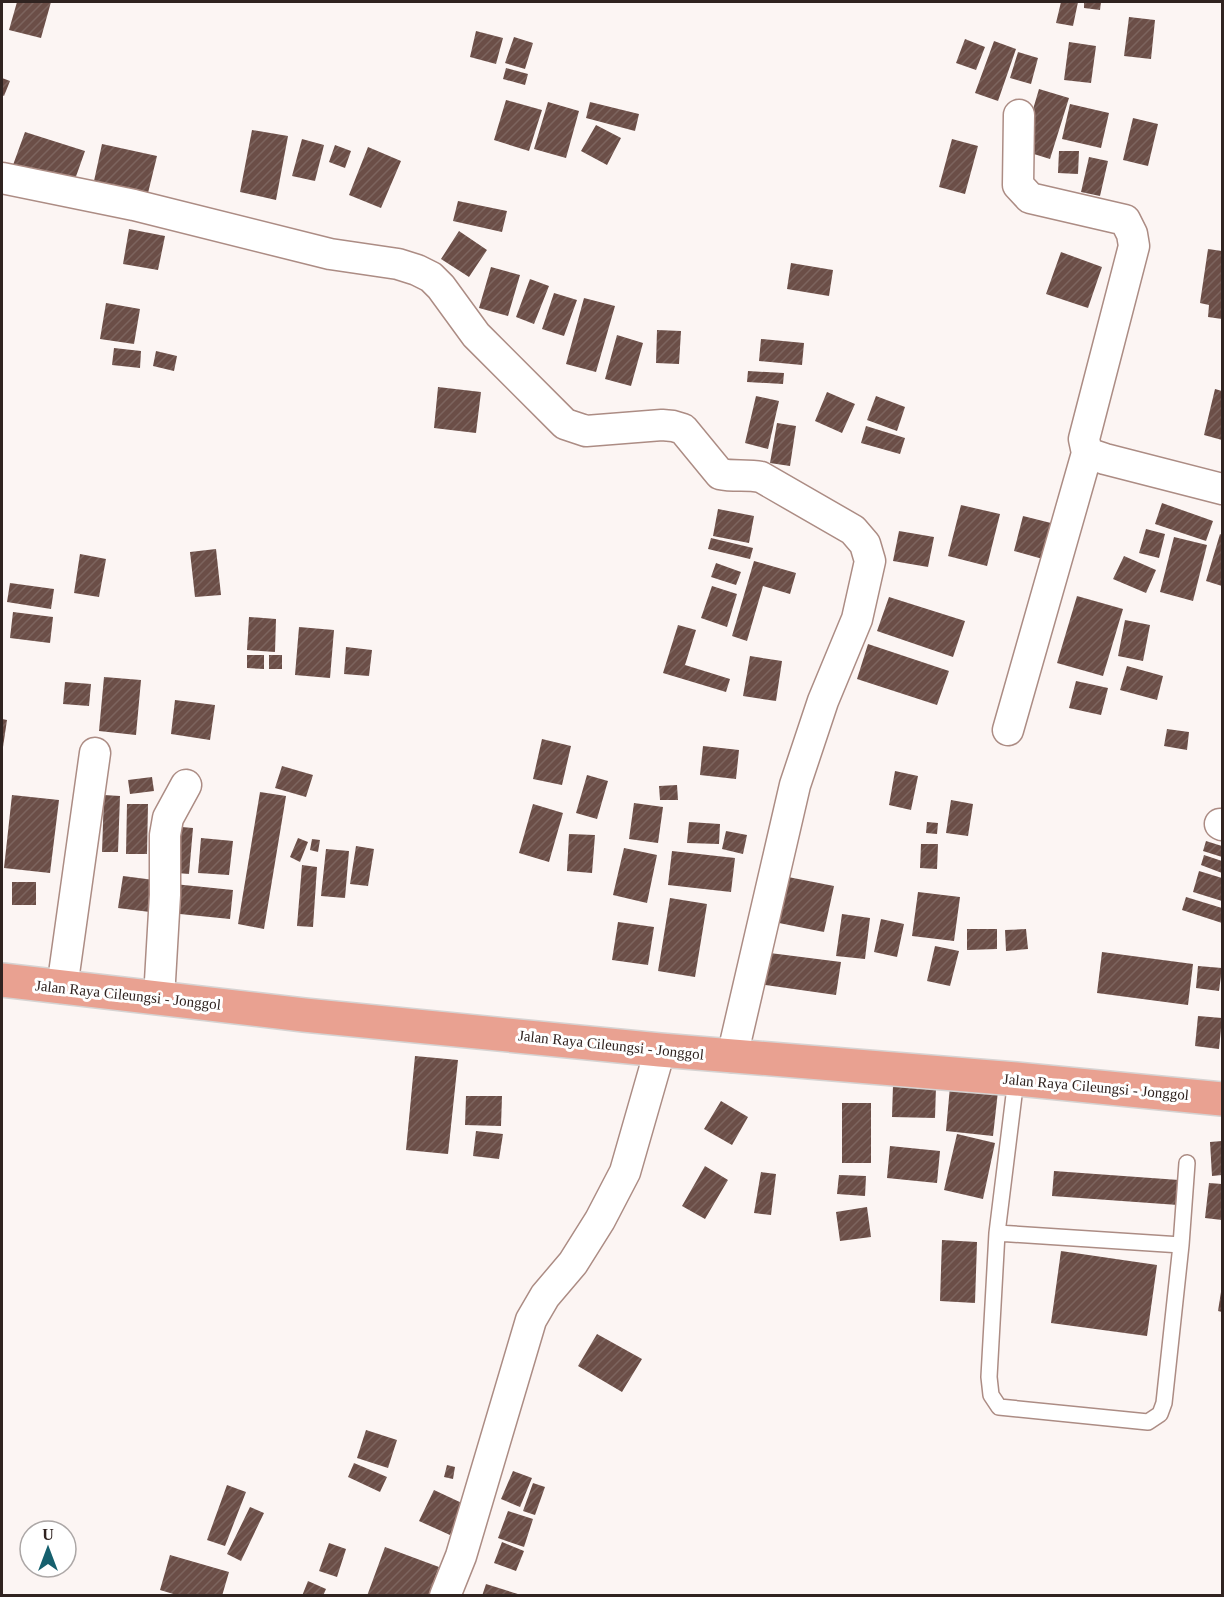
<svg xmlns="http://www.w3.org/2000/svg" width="1224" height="1597" viewBox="0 0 1224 1597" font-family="'Times New Roman',serif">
<defs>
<pattern id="building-hatch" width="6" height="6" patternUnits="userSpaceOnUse" patternTransform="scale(1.5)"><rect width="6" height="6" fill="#6b4e47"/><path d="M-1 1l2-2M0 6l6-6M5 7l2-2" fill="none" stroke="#7c645e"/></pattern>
</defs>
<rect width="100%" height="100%" fill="#fcf5f3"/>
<!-- building -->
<path fill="url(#building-hatch)" d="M17 2H51L41 38 9 30Z
M1061 2H1078L1073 26 1056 23Z
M1084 2H1101L1100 10 1084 8Z
M1129 17 1155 20 1151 59 1124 56Z
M476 31 503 38 496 64 470 57Z
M514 37 533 43 525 69 505 63Z
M965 39 985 47 976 70 956 63Z
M994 41 1016 49 998 101 975 93Z
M1069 42 1096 46 1091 83 1064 80Z
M1018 52 1038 58 1031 84 1010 78Z
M506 68 528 74 525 85 503 79Z
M2 78 10 81 4 96 2 95Z
M1039 89 1069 98 1050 159 1021 150Z
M506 100 542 110 529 151 494 140Z
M548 102 579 111 566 158 534 149Z
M590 102 639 114 635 131 586 118Z
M1070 104 1109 113 1101 148 1062 139Z
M1133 118 1158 124 1148 166 1123 160Z
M596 125 621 138 607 165 581 151Z
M252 130 288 136 276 200 240 192Z
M25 132 85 151 73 185 13 165Z
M302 139 324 145 315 181 292 176Z
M952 139 978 146 965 194 939 187Z
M102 144 157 156 148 193 94 181Z
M335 145 351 151 345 168 329 162Z
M368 147 401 161 381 208 349 195Z
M1059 151H1079L1078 174 1058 173Z
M1089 157 1108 161 1100 196 1081 192Z
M458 201 507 211 502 232 453 221Z
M129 229 165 236 158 270 123 264Z
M459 231 487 250 469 277 441 259Z
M1208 249 1222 251V319L1208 317 1209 305 1200 303Z
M1061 252 1102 267 1088 308 1046 294Z
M791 263 833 270 829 296 787 289Z
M491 267 520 275 508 316 479 308Z
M530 279 549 286 534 324 516 317Z
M554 293 577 300 564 336 542 329Z
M584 298 615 306 596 372 566 364Z
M106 303 140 309 134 344 100 339Z
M657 330 681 331 679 364 656 363Z
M617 335 643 343 631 386 605 379Z
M761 339 804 343 802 365 759 361Z
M114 348 141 351 140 368 112 365Z
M156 351 177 356 174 371 153 366Z
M748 371 784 373 783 384 747 382Z
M438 387 481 392 476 433 434 428Z
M1215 389 1222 391V440L1204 435Z
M827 392 855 404 842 433 815 421Z
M756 396 779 401 768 449 745 443Z
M876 396 905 407 897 431 867 420Z
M777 423 796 426 790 466 770 463Z
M866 426 905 438 900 454 861 443Z
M1162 503 1213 521 1206 541 1155 524Z
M961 505 1000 514 987 566 948 556Z
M718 509 754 516 749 543 713 536Z
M1023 516 1059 525 1050 561 1014 551Z
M1146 529 1165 534 1159 558 1139 553Z
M899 531 934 537 928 567 893 561Z
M1220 534 1222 535V586L1206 581Z
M1174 537 1207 545 1193 601 1160 592Z
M711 538 753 548 750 559 708 549Z
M216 549 221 595 195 597 190 552Z
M80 554 106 559 99 597 74 593Z
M1124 556 1156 570 1146 593 1113 579Z
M754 561 796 573 790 594 763 586 747 641 732 636Z
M716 563 741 572 736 585 711 577Z
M10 583 54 589 51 609 7 602Z
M712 586 737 594 727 627 701 618Z
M1077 596 1123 609 1103 676 1057 663Z
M889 597 965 621 953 657 877 631Z
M13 612 53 617 50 643 10 638Z
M249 617 276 619 275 652 247 650Z
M1125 620 1150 625 1143 661 1118 656Z
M678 625 696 630 685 665 730 679 726 692 663 673Z
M299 627 334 630 330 678 295 675Z
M868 644 949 671 937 705 857 679Z
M346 647 372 650 369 676 344 674Z
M247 655H264V669L247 668Z
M269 655H282V669H269Z
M750 656 782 661 776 701 743 696Z
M1127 666 1163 676 1157 700 1120 690Z
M104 677 141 680 136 735 99 731Z
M1076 681 1108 688 1101 715 1069 708Z
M65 682 91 684 89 706 63 704Z
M175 700 215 705 210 740 171 734Z
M2 719 7 720 3 747H2Z
M1167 729 1189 732 1187 750 1164 746Z
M542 739 571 746 562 785 533 779Z
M703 746 739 750 736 779 700 775Z
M282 766 313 775 306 797 275 788Z
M895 771 918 776 911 810 889 805Z
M587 775 608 781 597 819 576 813Z
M152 777 154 791 130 794 128 780Z
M677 785 678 800H660L659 786Z
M260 792 286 796 264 929 238 924Z
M12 795 59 800 50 873 4 868Z
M104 795 120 796 118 852H102Z
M951 800 973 804 968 836 946 833Z
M634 803 663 807 658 843 629 839Z
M127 804H148L147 854H126Z
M533 804 563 813 549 862 519 853Z
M689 822 720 824 719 844 687 843Z
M927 822 938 823 937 834 926 833Z
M170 826 193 828 189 874 166 872Z
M726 831 747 835 743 854 722 849Z
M569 834 595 835 592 873 567 871Z
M201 838 233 841 229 875 198 873Z
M298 838 308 842 300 862 290 857Z
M312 839 320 840 318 852 310 850Z
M1206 841 1222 846V857L1203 851Z
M921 844H938L937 869 920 868Z
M356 846 374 849 368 886 350 884Z
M624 848 657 855 647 903 613 895Z
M326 849 349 851 345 898 321 896Z
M672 851 735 858 731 892 668 885Z
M1204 855 1222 861V873L1201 865Z
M302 865 317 867 313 927 297 926Z
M1199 871 1222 878V901L1193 892Z
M123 876 154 880 150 912 118 908Z
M783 876 834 886 824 932 774 922Z
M12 882H36V905H12Z
M174 884 233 890 230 919 170 913Z
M918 892 960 897 954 941 912 936Z
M1186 897 1222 908V923L1182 910Z
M670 898 707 904 695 977 658 971Z
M842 914 870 918 865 959 836 956Z
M881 919 904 924 897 957 874 952Z
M618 922 654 927 648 965 612 960Z
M967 929H997V949L967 950Z
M1026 929 1028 949 1006 951 1005 930Z
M935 946 959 951 950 986 927 981Z
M762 952 841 962 836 995 758 984Z
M1102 952 1193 964 1188 1005 1097 993Z
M1198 966 1222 968 1219 991 1196 988Z
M1198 1016 1222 1018 1219 1049 1195 1046Z
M415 1056 458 1060 448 1154 406 1150Z
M893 1085 936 1086 935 1118 892 1117Z
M950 1086 998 1091 993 1136 946 1131Z
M466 1096H502L501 1126 465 1125Z
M721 1101 748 1117 732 1145 704 1129Z
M842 1103H871V1163H842Z
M476 1131 503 1134 499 1159 473 1156Z
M957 1134 995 1143 983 1199 944 1190Z
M1222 1141V1175L1212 1176 1210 1142Z
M890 1146 940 1151 937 1183 887 1178Z
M705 1166 728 1180 705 1219 682 1206Z
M1054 1171 1179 1180 1178 1205 1052 1196Z
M761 1172 776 1174 771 1215 754 1213Z
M839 1175 866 1176 865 1196 837 1194Z
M1209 1183 1222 1184V1220L1205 1218Z
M867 1207 871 1237 840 1241 836 1212Z
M942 1240 977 1242 975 1303 940 1301Z
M1061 1251 1157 1265 1147 1336 1051 1323Z
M1221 1292H1222V1312L1218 1311Z
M597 1334 642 1359 622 1392 578 1366Z
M366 1430 397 1440 388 1468 357 1458Z
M354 1463 387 1477 380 1492 348 1477Z
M447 1465 455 1467 453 1479 444 1477Z
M513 1471 532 1478 520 1507 501 1499Z
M533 1483 545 1487 535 1515 523 1511Z
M227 1485 246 1492 225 1546 207 1540Z
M434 1490 464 1504 450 1535 419 1521Z
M250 1507 264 1513 241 1561 227 1554Z
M508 1511 533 1519 524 1547 498 1538Z
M502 1542 524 1551 516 1571 494 1563Z
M329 1543 346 1549 337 1577 319 1571Z
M385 1547 439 1567 428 1596H367Z
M170 1555 229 1572 222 1596H180L160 1590Z
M308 1581 326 1589 323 1596H302Z
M486 1584 521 1595V1596H482Z"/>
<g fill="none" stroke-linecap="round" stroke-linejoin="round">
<defs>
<path id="service" d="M1016 1079 997 1233 989 1377 991 1395 999 1407 1148 1422 1160 1414 1164 1403 1181 1245 1187 1163
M997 1233 1181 1245"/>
<path id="minor" d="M1019 115 1018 185 1030 198 1125 220 1132 234 1134 246 1084 439 1087 453 1105 459 1222 489
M2 178 134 205 330 254 398 264 417 270 431 277 441 287 476 335 565 424 586 431 662 425 673 426 683 429 720 474C734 477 747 474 761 477L853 530 865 544 870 561 857 619 823 701 795 785 732 1057
M1008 730 1087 453
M1220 824 1222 825
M62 988 95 753
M159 998 165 895V835L168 818 186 785
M445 1596 461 1556 531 1320 545 1296 573 1263 600 1220 625 1172 660 1050"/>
<path id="primary" d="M2 980 304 1015 660 1050 1016 1079 1222 1099"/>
</defs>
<!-- service casing -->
<use href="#service" stroke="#ac8c84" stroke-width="18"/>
<!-- minor casing -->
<use href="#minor" stroke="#ac8c84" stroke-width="33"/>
<!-- primary casing -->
<use href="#primary" stroke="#d6d3d2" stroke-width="36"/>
<!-- service -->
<use href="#service" stroke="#fff" stroke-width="15"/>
<!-- minor -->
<use href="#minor" stroke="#fff" stroke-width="30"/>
<!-- primary -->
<use href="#primary" stroke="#e9a191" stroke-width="33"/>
</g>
<g text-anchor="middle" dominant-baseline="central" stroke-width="6" stroke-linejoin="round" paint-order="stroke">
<!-- street labels -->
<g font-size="15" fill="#302320" stroke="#fff">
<text transform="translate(128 995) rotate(6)">Jalan Raya Cileungsi - Jonggol</text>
<text transform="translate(611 1045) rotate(6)">Jalan Raya Cileungsi - Jonggol</text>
<text transform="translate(1096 1087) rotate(5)">Jalan Raya Cileungsi - Jonggol</text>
</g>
</g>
<!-- border -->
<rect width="1224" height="1597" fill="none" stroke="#302320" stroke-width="6"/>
<!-- north arrow -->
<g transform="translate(48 1549)"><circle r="28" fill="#ffffff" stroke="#aca7a6" stroke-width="1.5"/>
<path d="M0-4.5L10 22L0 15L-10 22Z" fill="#16606e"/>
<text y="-9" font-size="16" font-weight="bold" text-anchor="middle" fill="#302320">U</text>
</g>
</svg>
